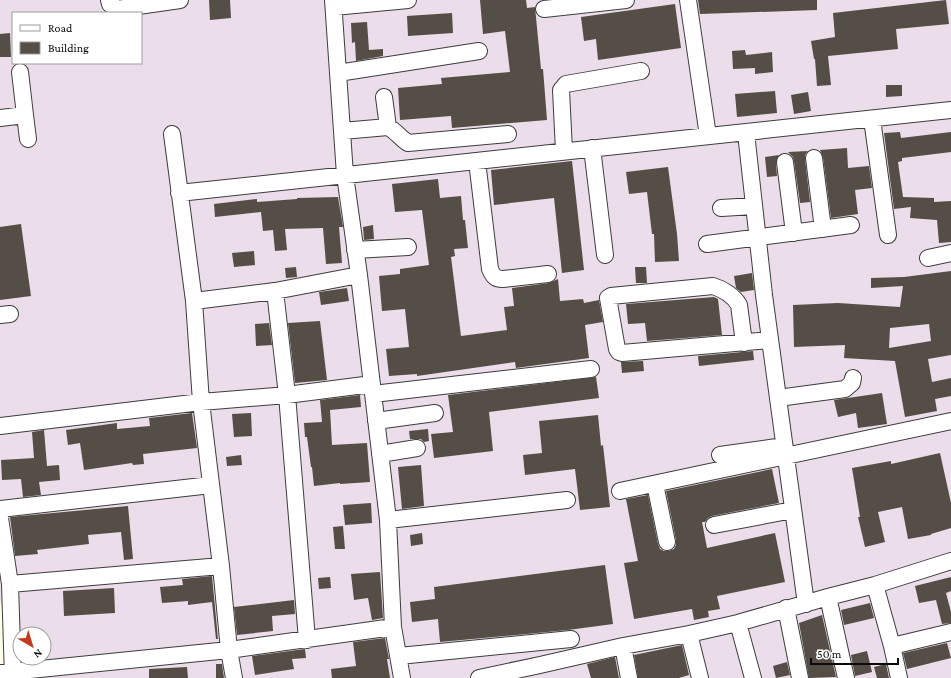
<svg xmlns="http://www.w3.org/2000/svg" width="951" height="678" viewBox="0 0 951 678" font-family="'Crimson Pro',serif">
<rect width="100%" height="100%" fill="#feffe8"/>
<!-- industrial -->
<path fill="#ebdde9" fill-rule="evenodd" d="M0 0H951V678H19L0 600ZM13 13H141V63H13ZM20 634H44V658H20Z"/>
<!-- building -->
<path fill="#544e46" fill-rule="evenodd" d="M209 0H230L231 18 210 20Z
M480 0H526L527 8 535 7 541 69H543L547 120 452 128 451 116 400 120 398 88 442 84 441 78 510 72 505 31 483 34Z
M698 0H817V10L700 14Z
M946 0 949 24 896 29 898 49 828 56 831 85 817 86 815 59H814L811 41 835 37 833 13Z
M675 4 681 48 598 60 596 39 584 41 581 17Z
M452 13 453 33 408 36 407 16Z
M367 22 369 50 383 49V56L356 61 355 42 352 43 351 23Z
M10 33 11 57H0V34Z
M745 50 746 55 772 52 773 72 755 74V68L733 69 732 51Z
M886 85H902V96L886 97Z
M775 91 777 113 737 117 735 94Z
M808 92 811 111 794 114 791 95Z
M900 132 901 138 951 132V152L902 158V161L898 162 903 197 934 198V202L951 201V242L939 243 937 220 910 218 911 207 894 209 884 133Z
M847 148 848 168 869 166 872 188 855 190 858 214 831 218 823 157 820 150Z
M808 151 805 155V159L810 202 800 203 794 161 793 157 788 152Z
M779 155 776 163 777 176 767 177 765 157Z
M572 161 584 270 562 273 554 198 494 205 491 170Z
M668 167 677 234 679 261 655 262 654 234H652L647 192 629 194 626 172Z
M438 179 440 198 461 196 463 220H465L468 248 454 249 455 256 451 257 461 336 507 330 504 307 514 306 512 288 549 283 558 279 560 301 583 299 584 303 599 300 603 322 585 325 589 358 516 368 515 362 417 376V374L389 376 386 349 409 347 405 309 382 311 379 276 400 274V269L429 265 422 210 395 212 392 184Z
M338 197 343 227H339L342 263 326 264 323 228 285 229 287 250 275 251 273 230 263 231 261 212 215 217 214 204 257 199V202L297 199V198Z
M21 224 31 296 0 300V227Z
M373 225 374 239 364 240 363 227Z
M254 251 255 265 234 267 232 253Z
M296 267 297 277 286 278 285 268Z
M635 267H646L647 283H636Z
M951 271V355L928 359 932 382 951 378V396L935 399 937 411 905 417 895 361 844 358 845 345 794 347 793 305 838 303 900 307 903 286 871 288V278L904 277ZM929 324 931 341 889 348 890 328Z
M752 273 754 290 741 292 736 288 734 276Z
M347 288 349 301 321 305 319 292Z
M714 297 718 299 722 335 647 341 645 323 628 324 626 304Z
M320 321 327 380 295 383 288 323Z
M269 323 272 345 256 346 255 324Z
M753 351 754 360 699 366 698 356Z
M643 361 644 371 622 373 621 362Z
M596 377 599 398 489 412 493 451 434 458 431 434 453 432 448 395Z
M882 393 887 424 858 428 856 413 838 417 834 400Z
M360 395 361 407 330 410 332 445 367 443 370 482 340 484V483L314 486 312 467H311L307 437H305L304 423 322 422 320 400Z
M192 413 197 448 143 454 144 464 133 465 132 463 84 470 80 443 68 445 66 430 117 423V429L150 426 149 418Z
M251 413 252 436 234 437 232 414Z
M598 415 601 446 603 445 610 507 580 510 575 469 525 475 523 455 542 453 539 421Z
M428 429 429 441 424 442 421 439H410L409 431Z
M44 430 47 466 59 465 60 480 39 482 41 495 23 497 21 479 2 480 1 460 34 458 32 432Z
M940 453 951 503V528L931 534V535L908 539 902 507 878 512 885 542 865 547 858 517H860L852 468 891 461V464Z
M241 455 242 465 227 466 226 457Z
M421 465 424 506 402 509 398 467Z
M772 469 779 503 712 516 708 518 705 522H702L707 548 775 533 785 582 717 596 720 609 708 611 709 617 694 620 692 609 634 619 624 563 638 561 626 499 648 495 658 544 660 549 664 551H669L674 549 676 545V540L666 491Z
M371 503 372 523 345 525 343 505Z
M128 506 133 559 124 560 121 532 88 535 89 544 37 550 38 554 15 556 10 517Z
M343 526 345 549H335L333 527Z
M422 533 423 544 411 546 410 535Z
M605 565 613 624 568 630 440 642 438 619 412 622 410 602 435 599 434 587Z
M380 572 383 618 372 620 368 598 354 600 351 574Z
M212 576 218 639H216L212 602 188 605V601L162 603 160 587 183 585 182 579Z
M330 577 331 588 319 589 318 578Z
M951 577V591L946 593 951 612V623L942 624 936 600 919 603 915 586Z
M114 588 115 613 64 616 63 591Z
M294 600 295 614 272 616 273 631 237 635 234 607Z
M870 603 874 618 844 625 841 610Z
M822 615 836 677 809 678 799 623Z
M385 638 389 659H387L390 678H332L331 669 356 666 353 642Z
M947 643 951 658 907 669 903 653Z
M682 645 689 675 679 678H638L634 655Z
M305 649 306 658 292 659 294 669 255 675 252 656Z
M867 651 872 672 855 676 851 655Z
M615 657 619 678H591L587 664Z
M787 662 790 675 776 678 773 666Z
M216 664H222L224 678H216Z
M886 664 889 678H877L874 667Z
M187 667 188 678H149V669Z"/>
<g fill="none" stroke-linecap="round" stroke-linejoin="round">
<defs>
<path id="minor" d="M109 0 110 4 117 9 180 0
M333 0 345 175 359 275 388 520 393 627 402 678
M688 0 708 136
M334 7 408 0
M544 9 626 0
M338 73 479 51
M384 97 388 127
M25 115 28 139
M0 118 25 115 20 72
M872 119 888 235
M342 131 388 127C396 131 400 138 408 143L508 134
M746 133 764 295 806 604
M172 134 194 301 201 402 221 566 229 650 234 678
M592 148 605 255
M564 151 561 90 566 84 641 71
M814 158 823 229
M477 161 490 269C493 276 495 279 503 279L548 274
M785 162 794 233
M179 193 951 110
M721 208 754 206
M707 244 851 225
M355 250 408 247
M928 258 951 253
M275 291 287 395 307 640
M194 301 275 291 359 275
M0 315 10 314
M744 343 739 305C734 296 723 289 713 286L611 296 608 298 617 349 619 352 622 353 770 340
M373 394 591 369
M778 398 845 389 852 383 853 378
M376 421 435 413
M0 426 201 402 287 395 372 384
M380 454 417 448
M720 455 784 446
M655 484 667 542
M620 491 951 421
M0 509 211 485
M0 518 10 584 13 678
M388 520 567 500
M714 525 793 510
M10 584 221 566
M875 585 892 646 899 678
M828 597 846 678
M786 608 800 678
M738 623 753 678
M689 634 700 678
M623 646 629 678
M892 646 951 632
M399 656 571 639
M0 673 229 650 393 627
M479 678 540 665 623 646 689 634 738 623 828 597 875 585 951 561"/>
</defs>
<!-- minor casing -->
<use href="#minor" stroke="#3d3d3d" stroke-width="18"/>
<!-- minor -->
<use href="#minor" stroke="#fff" stroke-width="16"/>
</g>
<!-- legend -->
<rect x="12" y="12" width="130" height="52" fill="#ffffff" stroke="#9d9d9d"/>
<rect x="20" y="25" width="20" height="6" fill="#ffffff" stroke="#9d9d9d"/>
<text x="48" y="32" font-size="12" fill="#0a0a0a">Road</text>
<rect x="20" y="42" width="20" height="12" fill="#544e46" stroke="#9d9d9d"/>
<text x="48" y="52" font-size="12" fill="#0a0a0a">Building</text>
<!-- north arrow -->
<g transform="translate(32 646) rotate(142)"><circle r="19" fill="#ffffff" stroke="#9d9d9d"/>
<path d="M0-3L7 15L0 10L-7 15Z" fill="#c2391b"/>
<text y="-6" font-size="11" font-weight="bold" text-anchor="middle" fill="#0a0a0a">N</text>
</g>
<!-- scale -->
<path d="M811 658v6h87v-6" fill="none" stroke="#0a0a0a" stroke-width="2"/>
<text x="817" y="658" font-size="12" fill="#0a0a0a" stroke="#ffffff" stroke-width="3" paint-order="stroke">50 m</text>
</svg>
